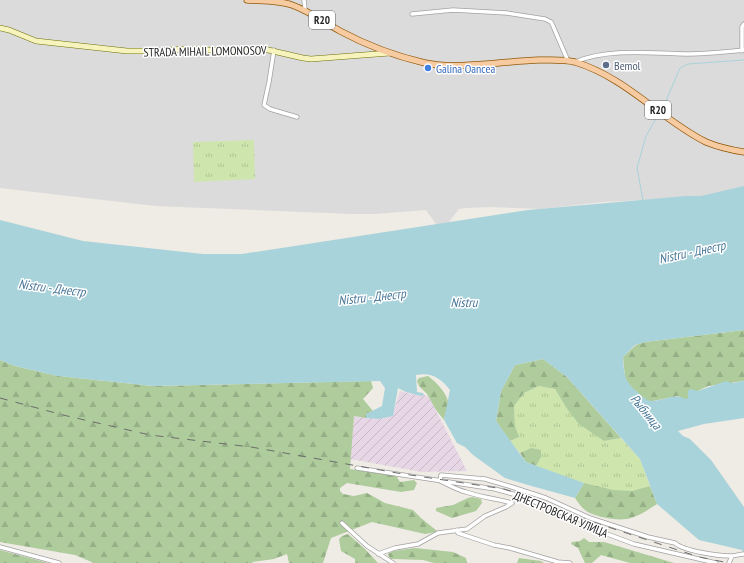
<svg xmlns="http://www.w3.org/2000/svg" width="744" height="563" viewBox="0 0 744 563" font-family="'PT Sans Narrow',sans-serif">
<defs>
<pattern id="industrial-furrows" width="10" height="10" patternUnits="userSpaceOnUse"><rect width="10" height="10" fill="#e7d7e6"/><path d="M-1 1l2-2M0 10L10 0M9 11l2-2" fill="none" stroke="#c6b8c5"/></pattern>
<pattern id="grass-tufts" width="24" height="20" patternUnits="userSpaceOnUse"><rect width="24" height="20" fill="#cee6ae"/><path d="M3 7l-1-3M5 7V3M7 7l1-3M15 17l-1-3M17 17v-4M19 17l1-3" fill="none" stroke="#b0c595"/></pattern>
<pattern id="forest-firs" width="22" height="20" patternUnits="userSpaceOnUse"><rect width="22" height="20" fill="#aecc9c"/><path d="M5 1l3.5 6h-7zM16 11l3.5 6h-7z" fill="#95af86"/></pattern>
</defs>
<rect width="100%" height="100%" fill="#efebe5"/>
<!-- residential -->
<path fill="#dcdbdb" d="M0 0H744V188L701 197 603 202 541 209 490 207 466 208 459 209 451 219 447 226 438 227 426 210 375 214H353L155 206 0 188Z"/>
<!-- industrial -->
<path fill="url(#industrial-furrows)" d="M400 391 421 396 424 395 429 397 467 471 422 472 350 459 354 416 379 419 392 416Z"/>
<!-- grass -->
<path fill="url(#grass-tufts)" d="M254 140 255 179 194 182 193 142Z
M539 386 555 389 567 409 604 441 621 438 640 459 650 486C644 488 638 490 632 491 604 494 562 475 536 466L541 457 531 448 520 453 510 441 519 437 515 426 514 406 524 393Z"/>
<!-- forest -->
<path fill="url(#forest-firs)" d="M744 330V381L708 386 698 391H688V399H684L678 396 653 401H647L631 387 625 378 623 357 636 345 645 342Z
M543 359 567 377 621 438 604 441 579 424 567 409 555 389 539 386 524 393 514 406 515 426 519 437 510 441 496 421 501 391 515 365Z
M0 360 15 366 58 376 153 386 371 381 373 388 363 399 373 411 366 414V418L354 416 350 469 393 475 397 477 400 482 414 480 417 483 414 490 401 492 347 483 340 488V491L343 494 354 496 367 493 385 503 413 510 421 518 437 531 431 533 425 534 372 522 331 538 323 563H289L287 554 274 559 252 562 253 563H94L75 555 0 542Z
M428 376C436 382 445 391 448 401 449 406 445 414 444 420L436 410 427 394 419 386 417 381 419 378Z
M531 448 541 450V457L536 466 526 462 520 453Z
M584 483 613 490 632 491 650 486 657 504C649 509 641 515 631 518 620 522 594 517 585 510 581 507 578 502 575 498Z
M472 497 481 499 482 503 476 511 452 518 436 511V508L453 505 468 498Z
M348 534 365 549 378 563H355V559L341 551 339 539 342 536Z
M584 538 589 542H604L674 563H630L601 555 592 563H585L578 548 571 544 572 542 580 541Z
M415 548 453 552 466 558 467 563H434L423 560 394 559H390L388 554 393 551Z
M0 550 48 563H0Z
M519 558 541 561 544 563H517Z"/>
<!-- water -->
<path fill="#a8d3da" d="M744 186V330L645 342 635 345 623 357C624 378 625 382 641 395 645 399 648 401 654 401 664 400 677 393 685 399L688 398V391L690 389 698 391 726 381 732 383 744 381V418L704 424 678 431 683 436 690 439 711 460 744 507V553L742 550 699 540 657 504 640 459 567 377 543 359 515 365 501 391 496 421 526 462 584 483 575 498 528 485 505 478 473 455 465 447 457 443 444 420 450 390C441 378 431 372 416 375L417 392 423 393 424 395 421 396 406 392 398 388 393 416 379 419 366 418V414L382 406 385 388 380 381 153 386 58 376 15 366 0 360V220L83 241 203 254H242L528 210 686 196H701Z"/>
<g fill="none" stroke-linecap="round" stroke-linejoin="round">
<!-- stream -->
<path stroke="#a8d3da" stroke-width="1" d="M663 108 680 68 688 64 744 60
M643 200 637 168 646 136 657 117"/>
<defs>
<path id="street" d="M304 0 305 10
M412 14 453 10 507 13 545 19 551 22 553 26 568 61
M274 50 269 82 264 105 270 109 297 117
M742 51V27L744 24
M575 62C608 48 650 53 685 54 705 54 725 52 744 50
M357 468 495 489 520 496 590 524 591 528 634 544 716 563
M342 523 367 546 393 563
M457 530 458 533 494 545 510 548 558 562 570 563
M0 547 59 563
M378 554 395 548 418 544 438 533 467 529 485 516 506 507 512 503C497 499 481 497 466 492 457 490 449 485 440 481L441 475 485 479 512 487 546 498 590 518 648 537 675 543C683 551 719 556 731 556 736 556 740 554 744 554
M729 563 732 556"/>
<path id="secondary" d="M0 28 9 30 36 41 127 51H155L186 49 227 51 264 49 303 58 311 59 390 53"/>
<path id="primary" d="M247 0C262 1 278 0 292 5 309 11 324 22 340 31 366 45 395 56 425 63 457 70 505 61 539 60 551 60 564 59 575 62 627 78 660 119 706 142 718 147 731 150 744 152"/>
</defs>
<!-- street casing -->
<use href="#street" stroke="#a2a2a2" stroke-width="5"/>
<!-- secondary casing -->
<use href="#secondary" stroke="#6d6f0b" stroke-width="6"/>
<!-- primary casing -->
<use href="#primary" stroke="#905809" stroke-width="7"/>
<!-- street -->
<use href="#street" stroke="#fff" stroke-width="3.5"/>
<!-- secondary -->
<use href="#secondary" stroke="#f6f4bc" stroke-width="5"/>
<!-- primary -->
<use href="#primary" stroke="#f6cba2" stroke-width="5.5"/>
<!-- rail -->
<path stroke="#6c6c6c" stroke-width="1" stroke-dasharray="8 8" stroke-linecap="butt" d="M0 398 63 415 150 435 251 447 397 473 504 489 527 496 584 519 699 557 729 563"/>
</g>
<!-- markers -->
<circle fill="#5c6f8a" stroke="#fff" stroke-width="1.5" cx="606" cy="65" r="4"/>
<circle fill="#3f7fe0" stroke="#fff" stroke-width="1.5" cx="428" cy="68" r="4"/>
<g text-anchor="middle" dominant-baseline="central" stroke-width="3" stroke-linejoin="round" paint-order="stroke">
<!-- shield labels -->
<g fill="#fff" stroke="#626262" stroke-width="1">
<rect x="309" y="11" width="26" height="18" rx="3"/>
<rect x="645" y="101" width="26" height="18" rx="3"/>
</g>
<g font-size="11" font-weight="bold" fill="#1e1e1e">
<text x="322" y="20">R20</text>
<text x="658" y="110">R20</text>
</g>
<!-- street labels -->
<g font-size="12" fill="#1e1e1e" stroke="#fff">
<text transform="translate(205 51) rotate(-1)">STRADA MIHAIL LOMONOSOV</text>
<text transform="translate(561 514) rotate(23)">ДНЕСТРОВСКАЯ УЛИЦА</text>
</g>
<!-- service labels -->
<g font-size="12" fill="#4e5e75" stroke="#fff" text-anchor="start">
<text x="614" y="65">Bemol</text>
</g>
<!-- shop labels -->
<g font-size="12" fill="#366cbe" stroke="#fff" text-anchor="start">
<text x="436" y="68">Galina Oancea</text>
</g>
<!-- water labels -->
<g font-size="13" font-style="italic" fill="#4a7899" stroke="#fff">
<text transform="translate(692 252) rotate(-12)">Nistru - Днестр</text>
<text transform="translate(52 288) rotate(7)">Nistru - Днестр</text>
<text transform="translate(372 297) rotate(-6)">Nistru - Днестр</text>
<text x="464" y="302">Nistru</text>
<text transform="translate(646 412) rotate(51)">Рыбница</text>
</g>
</g>
</svg>
